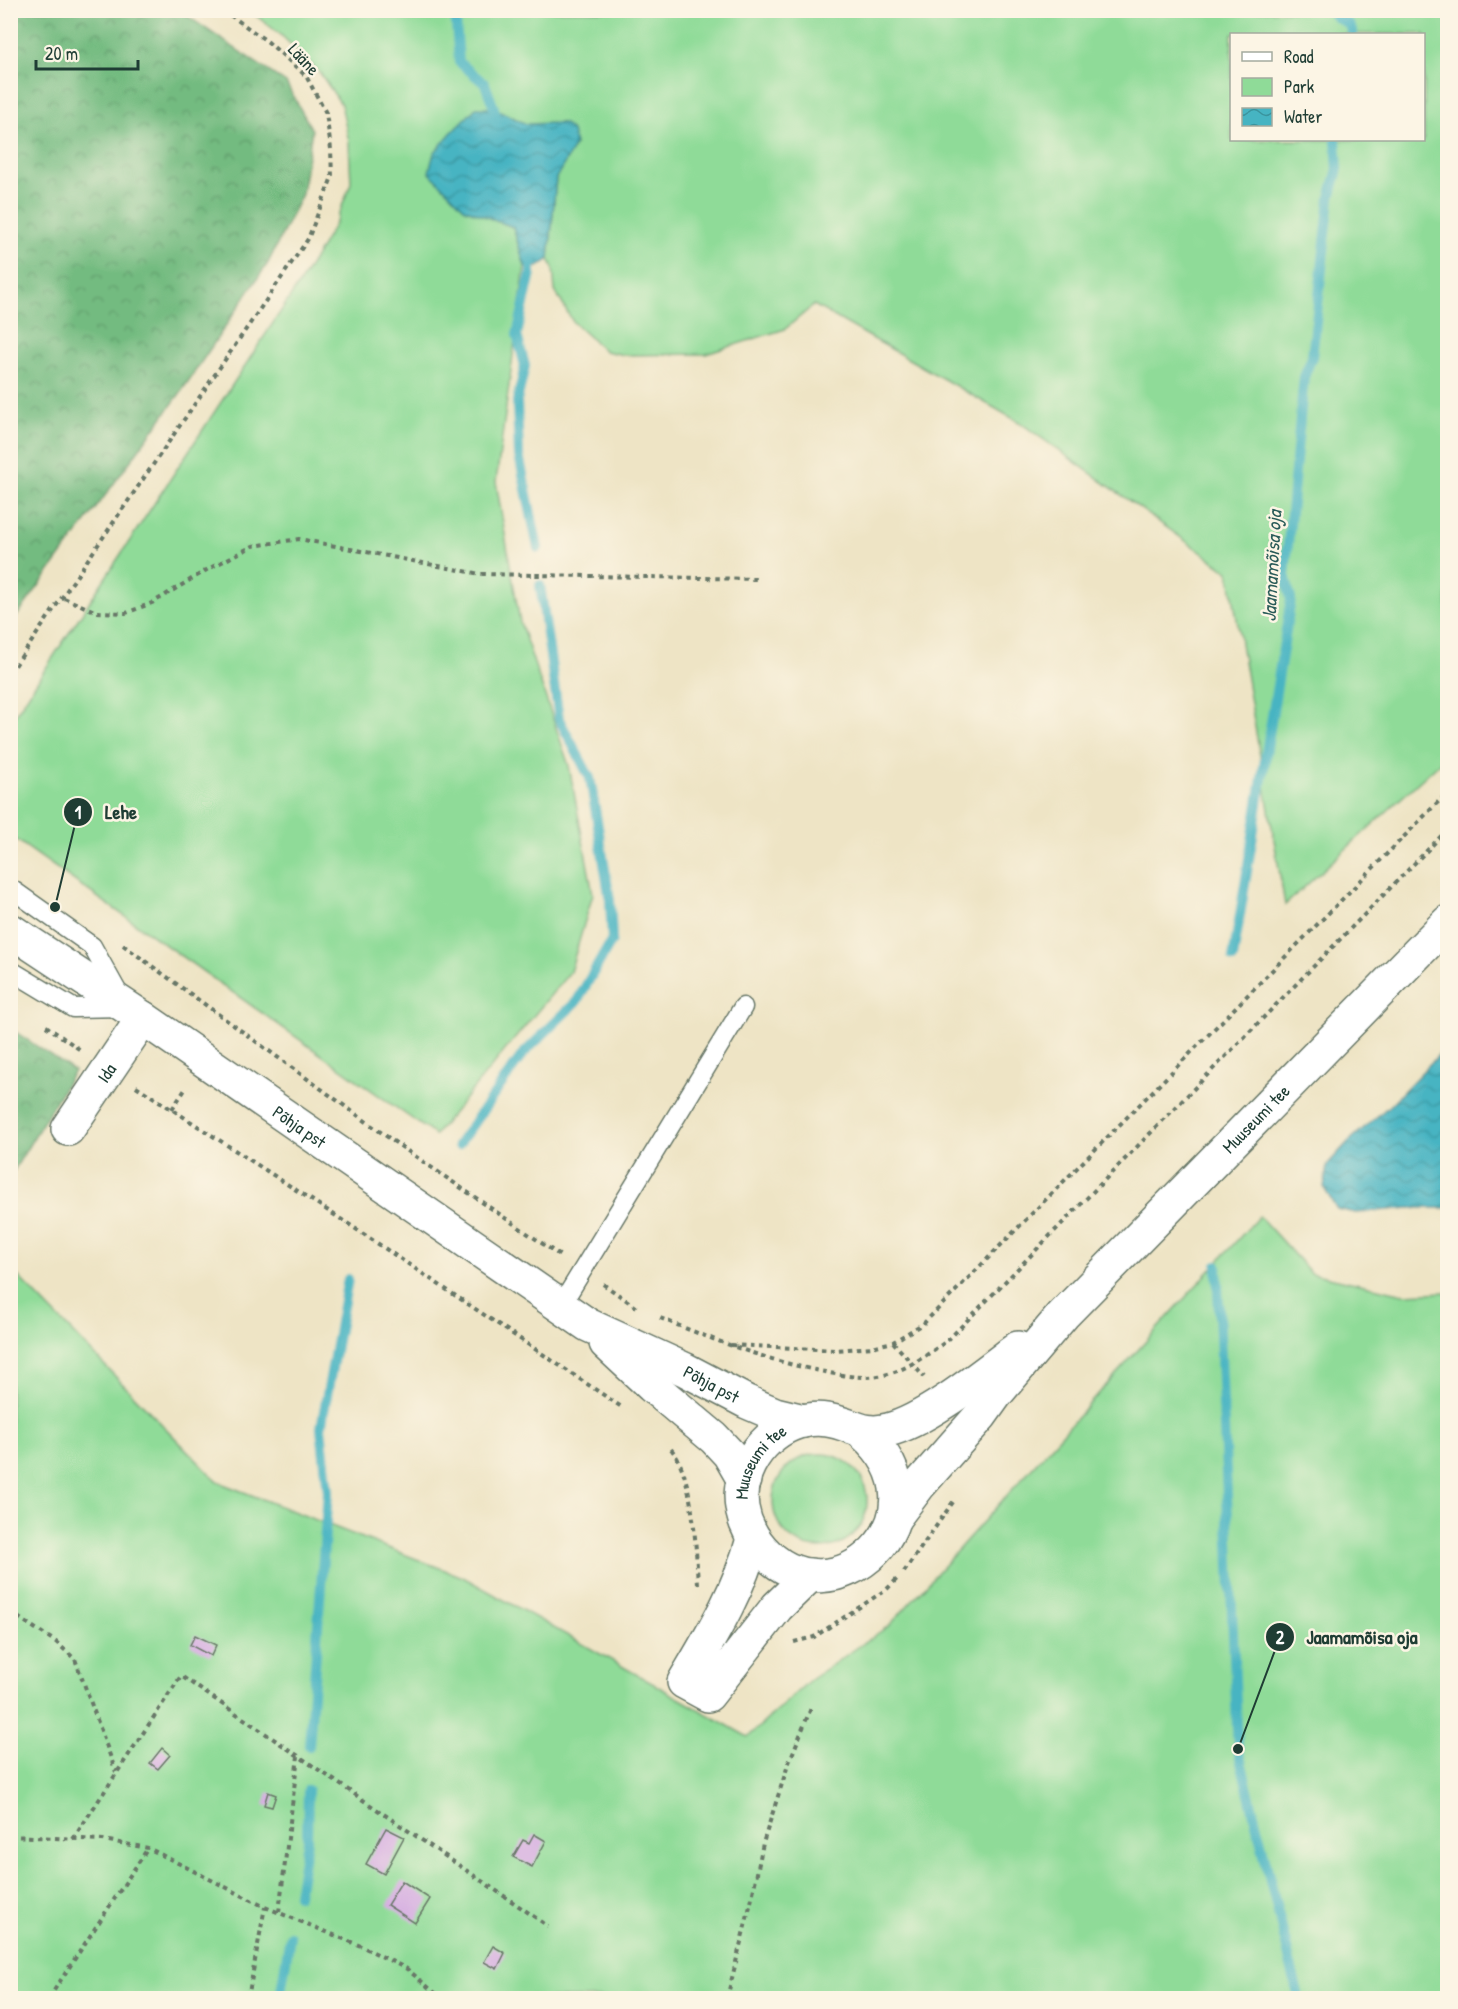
<svg xmlns="http://www.w3.org/2000/svg" width="1458" height="2009" viewBox="0 0 1458 2009" font-family="'Patrick Hand',sans-serif">
<defs>
<pattern id="forest-crowns" width="20" height="18" patternUnits="userSpaceOnUse" patternTransform="scale(1.5)"><rect width="20" height="18" fill="#73bb80"/><path d="M2 6a3 3 0 1 1 6 0M12 15a3 3 0 1 1 6 0" fill="none" stroke="#5e996a"/></pattern>
<pattern id="water-waves" width="16" height="10" patternUnits="userSpaceOnUse" patternTransform="scale(1.5)"><rect width="16" height="10" fill="#46b4c2"/><path d="M0 5q4-4 8 0t8 0" fill="none" stroke="#3a949e"/></pattern>
</defs>
<rect width="100%" height="100%" fill="#fcf5e5"/>
<filter id="ink" filterUnits="userSpaceOnUse"><feTurbulence type="fractalNoise" baseFrequency=".0167" numOctaves="2"/><feDisplacementMap in="SourceGraphic" scale="12" xChannelSelector="R" yChannelSelector="G"/><feConvolveMatrix kernelMatrix="1 2 1 2 8 2 1 2 1" color-interpolation-filters="sRGB"/></filter>
<filter id="wash" filterUnits="userSpaceOnUse"><feTurbulence type="fractalNoise" baseFrequency=".008" numOctaves="4" result="noise"/><feDisplacementMap in="SourceGraphic" scale="24" xChannelSelector="R" yChannelSelector="G"/><feGaussianBlur stdDeviation="1.35" result="paint"/><feColorMatrix in="noise" values="0 0 0 0 0 0 0 0 0 0 0 0 0 0 0 0 0 1.4 0 .05"/><feComposite in="paint" operator="in"/></filter>
<g filter="url(#wash)">
<rect width="100%" height="100%" fill="#eee4c5"/>
<!-- green -->
<path fill="#8fdb98" stroke="#578c66" stroke-width="1.5" fill-rule="evenodd" d="M250 11H1447V756L1285 905 1229 572 1019 422 814 305 785 329 706 354 624 355 605 351 573 322 555 291 553 268 549 259 556 177 575 145 563 123 526 124 494 108 464 208 513 227 525 266 496 482 520 622 569 766 593 894 570 972 435 1135 11 836V721L304 276 335 224 351 183 349 142 341 104 320 73 281 35ZM1232 34H1424V140H1232Z
M1259 1216 1311 1273 1404 1294 1447 1292V1998H11L10 1268 218 1482 463 1577 748 1737 810 1680 890 1625Z
M773 1501a47 47 0 1 1 94 0a47 47 0 1 1-94 0Z"/>
<!-- forest -->
<path fill="url(#forest-crowns)" stroke="#497c5a" stroke-width="1.5" d="M11 10 180 11 286 83 312 130 302 194 268 263 181 392 11 624Z
M11 1029 74 1071 11 1175Z"/>
<!-- water -->
<path fill="url(#water-waves)" stroke="#32787b" stroke-width="1.5" d="M476 108H494L526 124 563 123 572 131 575 145 556 178 549 259 538 267 525 266 513 227 464 208 429 172 434 153 451 133Z
M1447 1046V1208H1409L1355 1213 1337 1209 1324 1188 1327 1165 1348 1142 1390 1105Z"/>
<g fill="none" stroke-linecap="round" stroke-linejoin="round">
<!-- stream -->
<path stroke="#46b4c2" stroke-width="10" d="M455 10 459 62 485 84 494 108 496 122
M1330 10 1336 17 1350 25 1353 34
M531 253V273L517 335 525 366 517 401 519 455 538 548
M1233 958 1291 599 1285 575 1304 377 1312 357 1330 198 1338 169 1336 140
M458 1145 523 1054 577 1001 612 940 610 900 590 778 559 719 540 585
M1217 1265 1238 1749 1299 1998
M309 1746 328 1492 321 1428 348 1279
M298 1895 307 1841 308 1790
M280 1998 290 1936"/>
</g>
<g id="blocks">
<!-- building -->
<path fill="#d2a8e1" d="M195 1635 216 1645 211 1656 190 1645Z
M162 1748 170 1755 158 1769 150 1763Z
M268 1792 276 1795 272 1807 264 1805Z
M386 1828 404 1837 384 1874 366 1864Z
M534 1834 546 1841 532 1867 513 1857 523 1840 529 1843Z
M402 1881 430 1899 415 1923 387 1905Z
M493 1946 505 1953 497 1969 484 1962Z"/>
</g>
</g>
<g filter="url(#ink)">
<use href="#blocks" fill-opacity="0" stroke="#677767" stroke-width="1.5"/>
<g fill="none" stroke-linecap="round" stroke-linejoin="round">
<defs>
<path id="service" d="M10 888 92 946 126 1007 73 1008 10 970
M560 1307 743 1007"/>
<g id="minor">
<path id="s1" d="M68 1129 143 1018"/>
<path d="M753 1539C739 1591 711 1636 684 1682L708 1695 777 1607 810 1575"/>
</g>
<g id="tertiary">
<path id="s2" d="M10 930 143 1018 588 1325 684 1369 747 1402 775 1414 804 1421"/>
<path d="M606 1343 652 1386 714 1438 729 1454 744 1480"/>
<path id="s3" d="M863 1433C957 1515 832 1628 762 1549 749 1534 741 1515 741 1495 743 1453 783 1414 827 1420 851 1423 862 1437 888 1430 926 1421 986 1372 1018 1348"/>
<path id="s4" d="M895 1517 920 1484 981 1415 996 1394 1063 1315 1448 922"/>
</g>
</defs>
<!-- service casing -->
<use href="#service" stroke="#677767" stroke-width="21"/>
<!-- minor casing -->
<use href="#minor" stroke="#677767" stroke-width="36"/>
<!-- tertiary casing -->
<use href="#tertiary" stroke="#677767" stroke-width="36"/>
<!-- path -->
<path stroke="#677767" stroke-width="4" stroke-dasharray="4.5 4.5" stroke-linecap="butt" d="M64 598 97 612 126 613 152 603 210 568 253 546 299 539 480 574 757 579
M10 673 308 239 332 177 331 149 326 113 306 76 268 42 223 10
M123 945 393 1141 562 1257
M46 1026 82 1051
M136 1086 350 1225 623 1408
M172 1109 186 1088
M603 1284 639 1309
M660 1318C714 1340 767 1361 825 1372 844 1376 868 1380 888 1374 910 1368 929 1353 947 1341L1448 829
M893 1342 924 1377
M731 1345 837 1350 872 1347 893 1342 924 1323 1448 792
M671 1449C694 1475 696 1551 698 1585
M904 1572 953 1502
M10 1612 56 1642 75 1659 116 1772
M794 1642 814 1637 887 1589 897 1579
M10 1836 103 1840 148 1848 265 1907 361 1946 407 1969 441 1998
M73 1839 181 1676 548 1926
M279 1912 298 1756
M49 1998 148 1848
M248 1998 265 1907
M727 1998 752 1898 763 1843 788 1765 811 1708"/>
<!-- service -->
<use href="#service" stroke="#fff" stroke-width="18"/>
<!-- minor -->
<use href="#minor" stroke="#fff" stroke-width="33"/>
<!-- tertiary -->
<use href="#tertiary" stroke="#fff" stroke-width="33"/>
</g>
</g>
<g text-anchor="middle" dominant-baseline="central" stroke-width="5" stroke-linejoin="round" paint-order="stroke">
<!-- street labels -->
<g font-size="18" fill="#1f3d34" stroke="#fcf5e5">
<text transform="translate(304 59) rotate(47)">Lääne</text>
<text stroke="none"><textPath href="#s1" startOffset="68">Ida</textPath></text>
<text stroke="none"><textPath href="#s4" startOffset="538">Muuseumi tee</textPath></text>
<text stroke="none"><textPath href="#s2" startOffset="350">Põhja pst</textPath></text>
<text stroke="none"><textPath href="#s2" startOffset="837">Põhja pst</textPath></text>
<text stroke="none"><textPath href="#s3" startOffset="360">Muuseumi tee</textPath></text>
</g>
<!-- water labels -->
<g font-size="20" font-style="italic" fill="#295b58" stroke="#fcf5e5">
<text transform="translate(1271 566) rotate(-87)">Jaamamõisa oja</text>
</g>
</g>
<!-- callouts -->
<path fill="none" stroke="#1f3d34" stroke-width="2" d="M55 907L78 812M1238 1749L1280 1637"/>
<g fill="#1f3d34" stroke="#fcf5e5" stroke-width="2">
<circle cx="55" cy="907" r="6"/>
<circle cx="1238" cy="1749" r="6"/>
<circle cx="78" cy="812" r="15"/>
<circle cx="1280" cy="1637" r="15"/>
</g>
<g font-size="18" text-anchor="middle" font-weight="bold" fill="#fff">
<text x="78" y="819">1</text>
<text x="1280" y="1644">2</text>
</g>
<g font-size="20" text-anchor="middle" font-weight="bold" fill="#1f3d34" stroke="#fcf5e5" stroke-width="5" stroke-linejoin="round" paint-order="stroke">
<text x="121" y="819">Lehe</text>
<text x="1362" y="1644">Jaamamõisa oja</text>
</g>
<!-- margin -->
<rect width="1458" height="2009" fill="none" stroke="#fcf5e5" stroke-width="36"/>
<!-- legend -->
<rect x="1230" y="33" width="195" height="108" fill="#fcf5e5" stroke="#a4ab9e" stroke-width="1.5"/>
<rect x="1242" y="52" width="30" height="9" fill="#ffffff" stroke="#a4ab9e" stroke-width="1.5"/>
<text x="1284" y="63" font-size="18" fill="#1f3d34">Road</text>
<rect x="1242" y="78" width="30" height="18" fill="#8fdb98" stroke="#a4ab9e" stroke-width="1.5"/>
<text x="1284" y="93" font-size="18" fill="#1f3d34">Park</text>
<rect x="1242" y="108" width="30" height="18" fill="url(#water-waves)" stroke="#a4ab9e" stroke-width="1.5"/>
<text x="1284" y="123" font-size="18" fill="#1f3d34">Water</text>
<!-- scale -->
<path d="M36 60v9h102v-9" fill="none" stroke="#1f3d34" stroke-width="3"/>
<text x="45" y="60" font-size="18" fill="#1f3d34" stroke="#fcf5e5" stroke-width="4.5" paint-order="stroke">20 m</text>
</svg>
